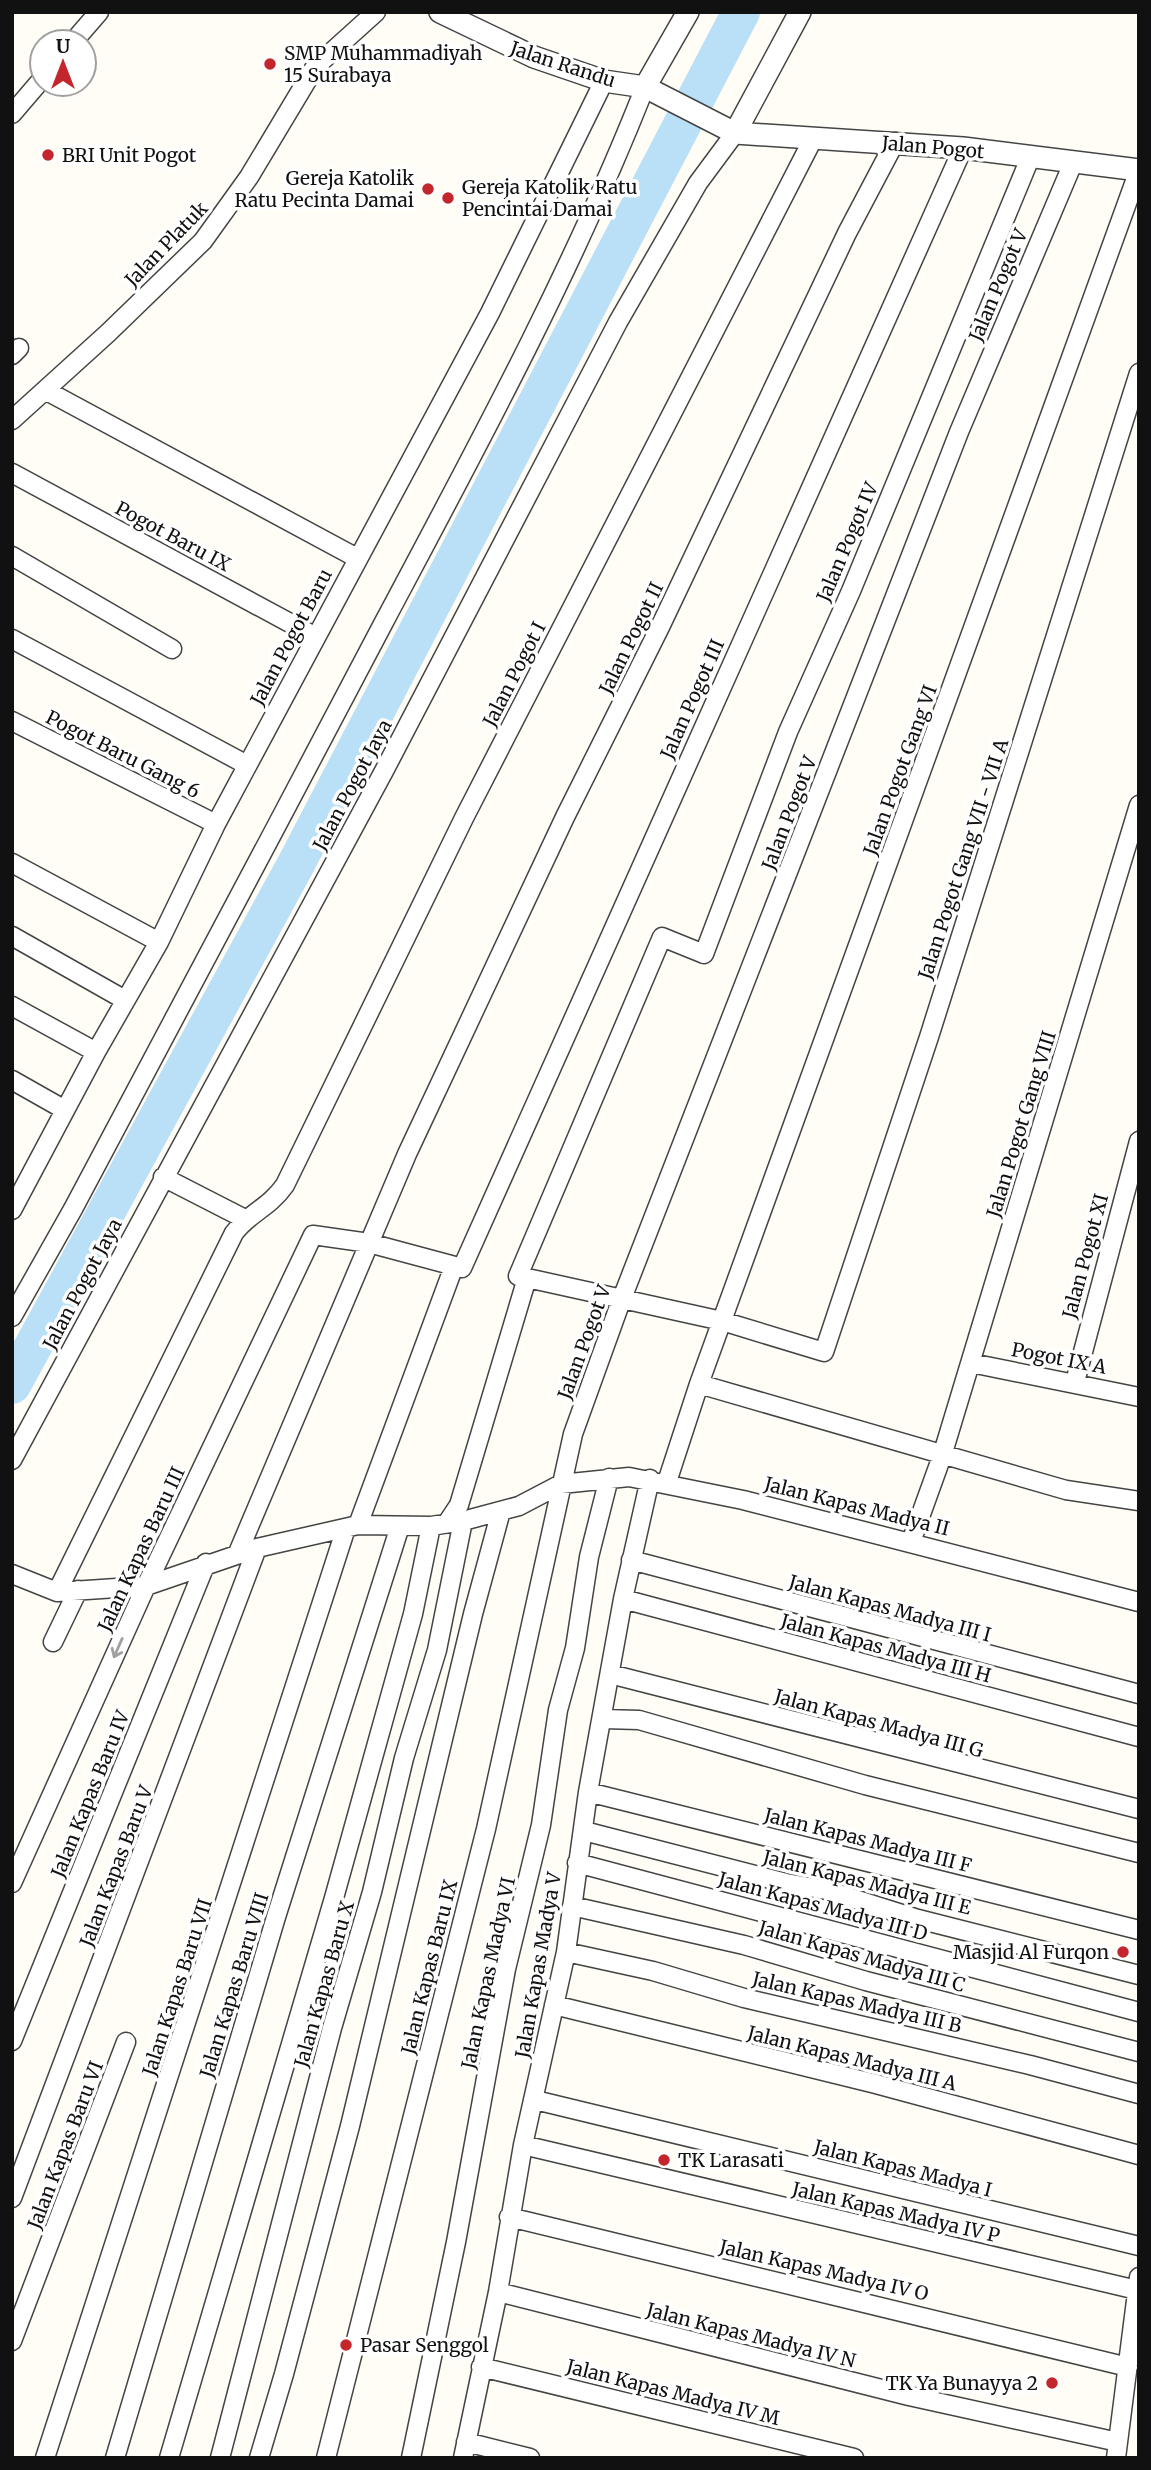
<svg xmlns="http://www.w3.org/2000/svg" width="1151" height="2470" viewBox="0 0 1151 2470" font-family="Merriweather,serif">
<rect width="100%" height="100%" fill="#fffdf5"/>
<g fill="none" stroke-linecap="round" stroke-linejoin="round">
<!-- river -->
<path stroke="#b9e0f7" stroke-width="38" d="M12 1385 296 864 741 12"/>
<defs>
<path id="minor" d="M73 42 99 12
M12 114 42 79
M1030 158 851 591 788 732 704 954 662 937 518 1276 722 1321 824 1352 929 1037 1139 373
M12 355 19 348
M45 390 357 558
M12 420 108 333 203 241 249 177 315 67 376 12
M12 473 314 636
M12 556 172 649
M12 639 247 765
M12 721 216 824
M12 863 159 942
M12 936 125 1000
M12 1006 96 1052
M12 1080 65 1110
M163 1177 245 1219
M12 1210 96 1052 159 942 216 824 490 313 604 81
M12 1317 73 1209C177 1014 281 818 384 622 477 447 572 272 645 87
M971 1363 1139 1397
M1075 1382 1139 1141
M699 1384 1139 170
M12 1460 384 771 618 322 698 183 735 133 727 129
M667 1482 699 1384 1066 1490 1139 1501
M447 1523 459 1505 527 1278
M358 1525 454 1266
M911 1542 942 1456 1139 805
M237 1555 407 1154 565 817 660 627 847 233 895 142
M631 1560 1139 1694
M12 1574 57 1592 146 1586 257 1548 358 1525 431 1526 463 1521 519 1506 561 1484 629 1477 743 1500 1139 1602
M57 1592 234 1233C250 1212 268 1209 285 1185L464 818 813 139
M623 1599 1139 1737
M53 1642 78 1590
M610 1674 1139 1809
M604 1719 639 1720 865 1785 1139 1853
M588 1792 1139 1930
M584 1831 786 1883 826 1890 918 1919 1139 1975
M577 1863 1139 2012
M12 1883 146 1586 313 1235 369 1243 462 1268 963 148
M572 1906 744 1945 866 1981 1139 2052
M566 1952 653 1971 744 1998 1030 2065 1139 2094
M554 2005 876 2084 1139 2155
M12 2041 206 1563
M535 2100 1139 2246
M523 2145 1137 2290
M12 2198 257 1548
M509 2217 1128 2367
M498 2292 909 2396 1118 2442
M12 2341 126 2042
M481 2367 854 2458
M466 2442 530 2458
M45 2458 346 1528
M115 2458 276 1917 400 1526
M169 2458 334 1898 413 1614 431 1526
M220 2458 332 2028 372 1892 404 1758 437 1650 463 1521
M259 2458 284 2374 350 2126 473 1614 501 1511
M326 2458 486 1829 573 1434 621 1301 959 432 1073 163
M411 2458 456 2242 506 1969 541 1825 558 1710 575 1648 589 1557 609 1478
M463 2458 498 2292 523 2145 566 1952 588 1792 623 1599 650 1479
M1116 2458 1139 2277"/>
<path id="tertiary" d="M440 12 534 57 604 81 645 87 727 129
M800 12 735 133 963 148 1139 170
M645 87 688 12"/>
</defs>
<!-- minor casing -->
<use href="#minor" stroke="#444" stroke-width="21"/>
<!-- tertiary casing -->
<use href="#tertiary" stroke="#444" stroke-width="24"/>
<!-- minor -->
<use href="#minor" stroke="#fff" stroke-width="18"/>
<!-- tertiary -->
<use href="#tertiary" stroke="#fff" stroke-width="21"/>
</g>
<!-- one-way arrows -->
<defs><path id="oneway-shaft" d="M-6 0H5M1.5-3L5.5 0L1.5 3" fill="none" stroke-width="1.6" stroke-linecap="round" stroke-linejoin="round" transform="scale(1.75)"/></defs>
<use stroke="#a0a0a0" href="#oneway-shaft" transform="translate(118 1648) rotate(114)"/>
<!-- markers -->
<g fill="#c4262e" stroke="#fff" stroke-width="2.5">
<circle cx="270" cy="64" r="7"/>
<circle cx="48" cy="155" r="7"/>
<circle cx="428" cy="189" r="7"/>
<circle cx="448" cy="198" r="7"/>
<circle cx="1123" cy="1952" r="7"/>
<circle cx="664" cy="2160" r="7"/>
<circle cx="346" cy="2345" r="7"/>
<circle cx="1052" cy="2383" r="7"/>
</g>
<g text-anchor="middle" dominant-baseline="central" stroke-width="7" stroke-linejoin="round" paint-order="stroke">
<!-- poi labels -->
<g font-size="19" fill="#111" stroke="#fff" text-anchor="start">
<text x="284" y="53">SMP Muhammadiyah<tspan x="284" dy="22">15 Surabaya</tspan></text>
<text x="62" y="155">BRI Unit Pogot</text>
<text x="414" y="178" text-anchor="end">Gereja Katolik<tspan x="414" dy="22">Ratu Pecinta Damai</tspan></text>
<text x="462" y="187">Gereja Katolik Ratu<tspan x="462" dy="22">Pencintai Damai</tspan></text>
<text x="1109" y="1952" text-anchor="end">Masjid Al Furqon</text>
<text x="678" y="2160">TK Larasati</text>
<text x="360" y="2345">Pasar Senggol</text>
<text x="1038" y="2383" text-anchor="end">TK Ya Bunayya 2</text>
</g>
<!-- street labels -->
<g font-size="19" fill="#111" stroke="#fff">
<text transform="translate(563 64) rotate(18)">Jalan Randu</text>
<text transform="translate(933 147) rotate(5)">Jalan Pogot</text>
<text transform="translate(166 244) rotate(-46)">Jalan Platuk</text>
<text transform="translate(998 285) rotate(-67)">Jalan Pogot V</text>
<text transform="translate(173 536) rotate(28)">Pogot Baru IX</text>
<text transform="translate(847 542) rotate(-67)">Jalan Pogot IV</text>
<text transform="translate(291 637) rotate(-62)">Jalan Pogot Baru</text>
<text transform="translate(631 638) rotate(-64)">Jalan Pogot II</text>
<text transform="translate(514 674) rotate(-63)">Jalan Pogot I</text>
<text transform="translate(692 699) rotate(-66)">Jalan Pogot III</text>
<text transform="translate(123 754) rotate(27)">Pogot Baru Gang 6</text>
<text transform="translate(900 770) rotate(-70)">Jalan Pogot Gang VI</text>
<text transform="translate(352 785) rotate(-62)">Jalan Pogot Jaya</text>
<text transform="translate(789 813) rotate(-69)">Jalan Pogot V</text>
<text transform="translate(963 859) rotate(-72)">Jalan Pogot Gang VII - VII A</text>
<text transform="translate(1021 1124) rotate(-73)">Jalan Pogot Gang VIII</text>
<text transform="translate(1085 1256) rotate(-75)">Jalan Pogot XI</text>
<text transform="translate(82 1284) rotate(-62)">Jalan Pogot Jaya</text>
<text transform="translate(584 1342) rotate(-70)">Jalan Pogot V</text>
<text transform="translate(1059 1358) rotate(11)">Pogot IX A</text>
<text transform="translate(857 1506) rotate(14)">Jalan Kapas Madya II</text>
<text transform="translate(141 1549) rotate(-65)">Jalan Kapas Baru III</text>
<text transform="translate(890 1608) rotate(15)">Jalan Kapas Madya III I</text>
<text transform="translate(886 1648) rotate(15)">Jalan Kapas Madya III H</text>
<text transform="translate(879 1723) rotate(15)">Jalan Kapas Madya III G</text>
<text transform="translate(90 1794) rotate(-68)">Jalan Kapas Baru IV</text>
<text transform="translate(868 1840) rotate(14)">Jalan Kapas Madya III F</text>
<text transform="translate(116 1866) rotate(-69)">Jalan Kapas Baru V</text>
<text transform="translate(867 1882) rotate(14)">Jalan Kapas Madya III E</text>
<text transform="translate(823 1906) rotate(15)">Jalan Kapas Madya III D</text>
<text transform="translate(862 1956) rotate(16)">Jalan Kapas Madya III C</text>
<text transform="translate(538 1965) rotate(-80)">Jalan Kapas Madya V</text>
<text transform="translate(429 1967) rotate(-76)">Jalan Kapas Baru IX</text>
<text transform="translate(488 1973) rotate(-78)">Jalan Kapas Madya VI</text>
<text transform="translate(324 1984) rotate(-74)">Jalan Kapas Baru X</text>
<text transform="translate(234 1985) rotate(-73)">Jalan Kapas Baru VIII</text>
<text transform="translate(177 1987) rotate(-72)">Jalan Kapas Baru VII</text>
<text transform="translate(857 2002) rotate(13)">Jalan Kapas Madya III B</text>
<text transform="translate(852 2058) rotate(14)">Jalan Kapas Madya III A</text>
<text transform="translate(65 2145) rotate(-69)">Jalan Kapas Baru VI</text>
<text transform="translate(903 2168) rotate(14)">Jalan Kapas Madya I</text>
<text transform="translate(896 2212) rotate(13)">Jalan Kapas Madya IV P</text>
<text transform="translate(824 2270) rotate(13)">Jalan Kapas Madya IV O</text>
<text transform="translate(751 2335) rotate(14)">Jalan Kapas Madya IV N</text>
<text transform="translate(673 2392) rotate(14)">Jalan Kapas Madya IV M</text>
</g>
</g>
<!-- border -->
<rect width="1151" height="2470" fill="none" stroke="#111111" stroke-width="28"/>
<!-- north arrow -->
<g transform="translate(63 63)"><circle r="33" fill="#ffffff" stroke="#a0a0a0" stroke-width="2"/>
<path d="M0-5L12 26L0 18L-12 26Z" fill="#c4262e"/>
<text y="-10" font-size="19" font-weight="bold" text-anchor="middle" fill="#111111">U</text>
</g>
</svg>
